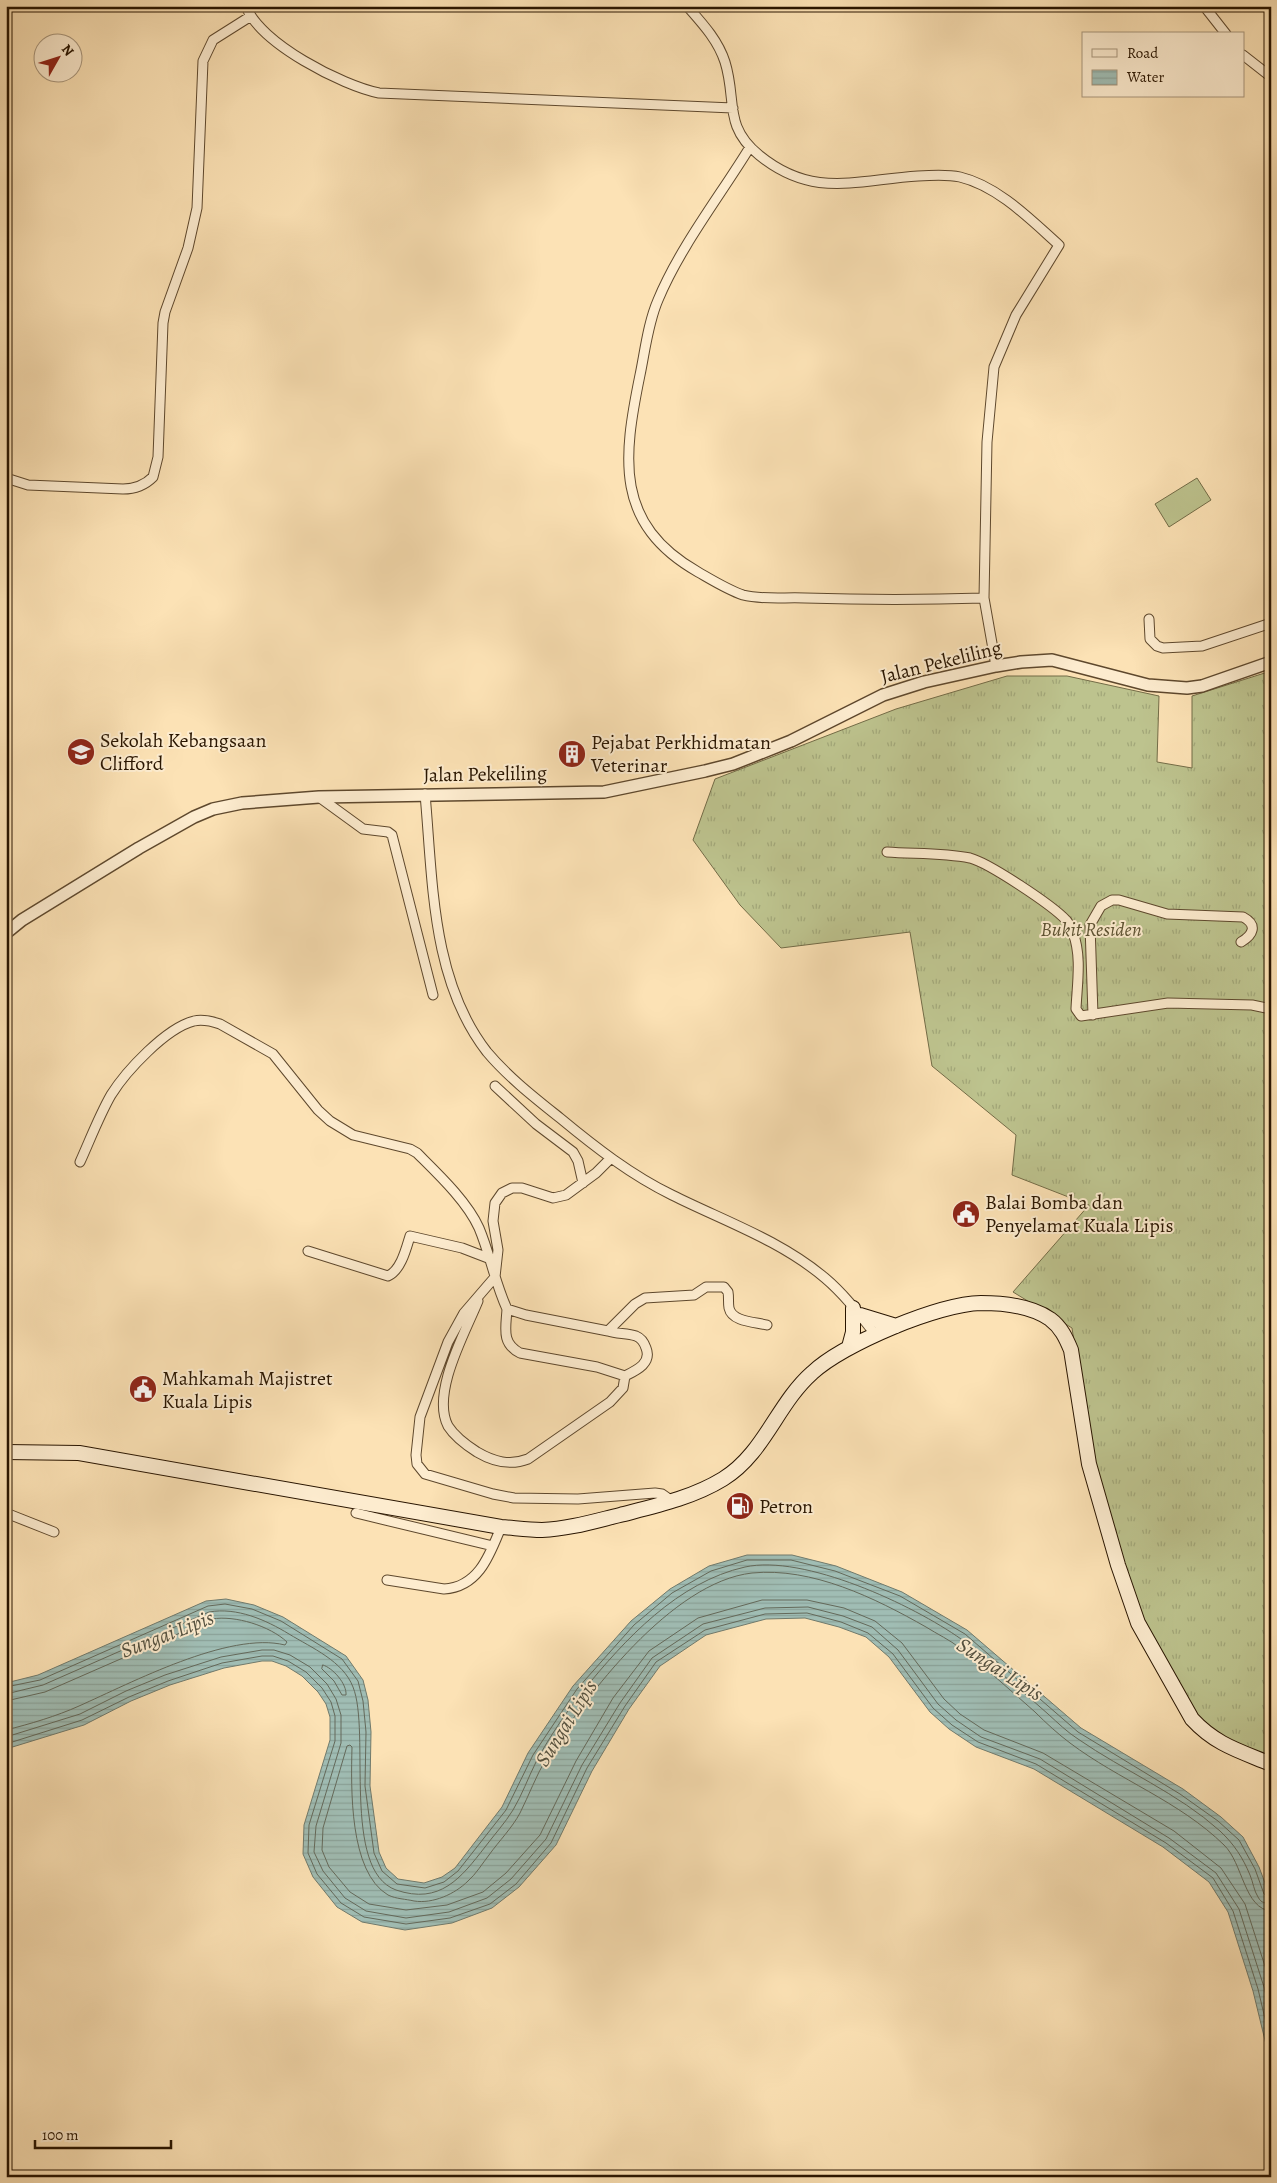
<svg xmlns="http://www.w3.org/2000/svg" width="1277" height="2183" viewBox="0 0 1277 2183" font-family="Alegreya,serif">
<defs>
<pattern id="grass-tufts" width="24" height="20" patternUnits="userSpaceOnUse" patternTransform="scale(1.25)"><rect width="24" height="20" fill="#bdc38e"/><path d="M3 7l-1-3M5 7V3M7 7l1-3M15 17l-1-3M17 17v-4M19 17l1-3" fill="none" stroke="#a2a779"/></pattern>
<pattern id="water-rules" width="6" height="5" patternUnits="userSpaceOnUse" patternTransform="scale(1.25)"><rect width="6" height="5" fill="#a0bdb4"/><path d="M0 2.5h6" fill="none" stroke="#8aa299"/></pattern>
</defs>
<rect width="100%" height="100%" fill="#fce2b5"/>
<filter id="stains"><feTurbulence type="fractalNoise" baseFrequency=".004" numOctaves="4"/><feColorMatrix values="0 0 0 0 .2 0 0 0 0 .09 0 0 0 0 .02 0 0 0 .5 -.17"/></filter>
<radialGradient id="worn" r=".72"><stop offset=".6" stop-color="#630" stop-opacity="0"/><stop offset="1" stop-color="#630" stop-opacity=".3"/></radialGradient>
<!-- grass -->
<path fill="url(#grass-tufts)" stroke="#736c47" d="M1271 671V1759L1221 1742 1196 1722 1146 1637 1093 1465 1072 1328 1013 1292 1089 1205 1012 1175 1016 1135 932 1066 910 932 781 948 740 905 693 840 715 779 896 709 1007 676H1067L1159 696 1157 762 1192 768V696Z"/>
<!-- pitch -->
<path fill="#bdc38e" stroke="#736c47" d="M1197 478 1211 500 1169 527 1155 504Z"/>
<!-- water -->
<path fill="url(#water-rules)" stroke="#707a6c" d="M747 1555H792L836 1566 902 1592 967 1630 1081 1728 1183 1789 1221 1817 1243 1837 1259 1867 1271 1899V2065L1253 1991 1228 1912 1209 1882 1163 1847 1034 1769 976 1747 949 1729 930 1712 889 1657 866 1637 839 1627 805 1618 766 1619 706 1635 660 1666 629 1709 592 1771 556 1845 519 1887 492 1908 452 1923 405 1930 362 1922 337 1907 313 1877 303 1854 304 1825 330 1740V1717L326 1704 318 1692 302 1676 286 1666 272 1661H262L224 1668 170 1685 131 1701 84 1725 6 1749V1683L38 1675 206 1601 226 1599 254 1605 283 1617 346 1656 363 1680 368 1700 371 1732 370 1786 379 1852 386 1868 398 1879 424 1883 442 1877 455 1868 502 1807 528 1753 573 1686 631 1621 670 1589 709 1566Z"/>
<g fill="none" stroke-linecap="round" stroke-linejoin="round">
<!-- shore -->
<path stroke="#64695a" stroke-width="1" d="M323 1665C333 1668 347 1684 346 1695H342L334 1681 322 1669Z
M6 1687 40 1680 208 1606 225 1604 252 1609 281 1621 342 1659 358 1681 363 1701 366 1732 365 1786 374 1853 382 1871 397 1884 425 1888 444 1882 458 1871 506 1810 533 1755 577 1689 634 1625 672 1593 711 1571 747 1560H791L835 1571 900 1596 965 1634 1078 1732 1180 1794 1218 1821 1239 1840 1255 1869 1264 1894 1271 1898
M6 1694 43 1685 209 1612C237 1607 266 1620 289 1634 312 1648 343 1661 353 1687 371 1732 341 1870 396 1890 440 1905 461 1878 485 1847 494 1835 505 1823 513 1810 522 1795 528 1778 536 1762 548 1739 567 1711 583 1691 625 1639 678 1582 745 1567 804 1554 913 1605 961 1639 971 1646 981 1656 990 1664 1010 1681 1029 1697 1048 1714 1058 1723 1067 1732 1078 1739 1124 1771 1178 1793 1220 1831 1234 1844 1243 1858 1250 1875 1253 1882 1254 1891 1258 1897 1262 1904 1264 1902 1271 1904
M6 1701 45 1692 212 1619C235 1615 270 1626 287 1642L285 1645C229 1631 131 1683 79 1706 57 1716 30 1724 6 1730
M6 1737 80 1714 126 1691 165 1675 221 1657 262 1650H274L290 1655 310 1667 327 1684 336 1699 341 1715V1743L316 1826 314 1852 323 1871 345 1898 366 1911 406 1918 449 1912 487 1898 511 1879 546 1839 582 1765 620 1703 652 1658 703 1624 765 1608 808 1607 843 1616 872 1627 898 1650 938 1704 956 1720 981 1737 1040 1759 1169 1838 1216 1873 1239 1909 1264 1987 1271 2017
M6 1744 82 1720 129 1697 168 1681 222 1663 262 1656H273L288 1661 306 1672 322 1688 331 1702 335 1716V1741L309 1825 308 1853 317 1874 341 1903 364 1917 406 1924 450 1918 490 1904 516 1884 551 1843 587 1768 625 1706 656 1662 705 1630 765 1614 807 1613 841 1622 868 1633 893 1654 933 1708 952 1725 978 1742 1036 1764 1166 1843 1213 1878 1233 1911 1258 1989 1271 2044
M1271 1911C1244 1909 1243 1863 1224 1845 1179 1801 1119 1780 1070 1743 1058 1734 1046 1723 1035 1712 1010 1690 986 1668 960 1648 950 1640 937 1634 926 1627 875 1598 812 1567 752 1573 672 1582 586 1695 546 1759 536 1776 529 1795 520 1813 512 1828 499 1841 489 1855 482 1864 476 1874 468 1881 455 1894 433 1904 414 1901 406 1899 396 1899 388 1895 349 1872 351 1788 352 1747L350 1745 347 1746 323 1828 322 1850 329 1867 350 1892 369 1904 406 1910 447 1905 483 1892 506 1873 540 1835 576 1761 613 1698 649 1651 698 1618 762 1600H807L844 1608 875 1621 902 1643 944 1699 960 1714 984 1730 1043 1753 1174 1831 1221 1868 1245 1904 1271 1985"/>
<defs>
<path id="minor" d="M246 6C259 43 343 86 379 93L733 108
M687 6C702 23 718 40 725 62 737 100 723 126 759 155 813 199 856 180 918 176 932 175 947 174 960 177 998 186 1031 220 1059 245L1016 315 994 367 987 442 984 598 996 666
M1204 6 1226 34
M1243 55 1271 77
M750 147C720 196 680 247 658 300 648 323 645 351 640 375 623 458 614 524 698 572 712 580 728 590 743 595 762 600 786 597 805 598 865 600 924 600 984 598
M6 478 28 485 123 489C135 489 145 485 153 477L158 457 163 323 165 312 188 248 197 208 203 61 213 40 251 16
M1149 619 1150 639 1157 646 1163 648 1202 646 1271 623
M425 794C433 881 431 980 487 1052 508 1077 535 1098 560 1118 595 1147 631 1175 672 1195 724 1221 780 1240 825 1278 844 1294 860 1315 875 1334
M319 797 363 829 388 832 392 835 433 995
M887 852C914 854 943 853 970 858 989 863 1052 905 1066 920 1069 923 1071 929 1073 933 1082 956 1077 985 1076 1009L1081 1016 1168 1003 1252 1005 1271 1009
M1093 1015 1090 925 1101 906 1112 900H1119L1167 914 1243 917C1258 925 1253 935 1241 942
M495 1086 536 1124 573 1152 578 1161 583 1183
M610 1159 596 1173 566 1195 553 1198 522 1188H512L502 1193 495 1203 493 1221 498 1250 495 1277 464 1313 448 1342 420 1417 416 1455 417 1464 425 1474 493 1494 514 1498 578 1499 655 1493 662 1494 672 1501
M80 1162C90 1140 99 1116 111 1095 126 1071 166 1028 194 1021 203 1019 211 1021 220 1024L273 1054 318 1110 330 1121 353 1135 410 1149 417 1153C437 1173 467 1201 479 1228 490 1254 495 1283 507 1309L526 1315 608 1331 635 1304 645 1298 694 1295 706 1287H724L728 1292C729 1297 728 1303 729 1308 732 1322 755 1322 767 1325
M308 1251 388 1276C401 1270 406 1249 410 1236L462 1248 488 1258
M478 1301C465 1333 431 1393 448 1426 455 1437 466 1445 477 1452 494 1462 510 1466 528 1459L610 1402 623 1388 625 1376 597 1367 520 1353C501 1343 506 1328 507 1309
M608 1331C617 1334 627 1333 636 1336 641 1338 644 1342 646 1348 652 1363 637 1370 625 1376
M6 1513 54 1532
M356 1513 493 1546
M387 1580 444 1589C479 1587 490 1554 501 1527"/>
<path id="tertiary" d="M6 933 22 920 139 848 194 817 213 809 242 803 319 797 604 792 705 771 733 764 791 741 883 695 924 682 996 666 1021 662 1052 660 1148 685 1187 688 1202 686 1271 662"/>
<path id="secondary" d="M860 1315 896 1326
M849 1347 853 1332V1308
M6 1452 79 1453 501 1527C515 1528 528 1530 542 1530 569 1529 595 1521 620 1515 655 1506 692 1498 723 1479 764 1454 777 1404 812 1373 843 1344 938 1304 981 1303 1003 1303 1031 1306 1050 1319 1061 1327 1066 1338 1071 1350L1089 1464 1118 1565 1138 1623 1192 1719C1216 1745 1240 1751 1271 1764"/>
</defs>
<!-- minor casing -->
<use href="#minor" stroke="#5e482d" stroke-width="11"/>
<!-- tertiary casing -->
<use href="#tertiary" stroke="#5e482d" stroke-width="14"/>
<!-- secondary casing -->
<use href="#secondary" stroke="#291500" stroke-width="16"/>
<!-- minor -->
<use href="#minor" stroke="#fdeccf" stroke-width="9"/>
<!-- tertiary -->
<use href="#tertiary" stroke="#fdeccf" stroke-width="11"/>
<!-- secondary -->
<use href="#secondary" stroke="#fdeccf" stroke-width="14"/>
</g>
<!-- icons -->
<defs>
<symbol id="school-disc" viewBox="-11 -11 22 22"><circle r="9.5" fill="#8f2418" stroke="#fdeccf"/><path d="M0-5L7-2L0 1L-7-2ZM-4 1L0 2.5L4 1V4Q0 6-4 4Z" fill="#fff"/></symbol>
<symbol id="building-disc" viewBox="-11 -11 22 22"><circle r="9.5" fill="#8f2418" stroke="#fdeccf"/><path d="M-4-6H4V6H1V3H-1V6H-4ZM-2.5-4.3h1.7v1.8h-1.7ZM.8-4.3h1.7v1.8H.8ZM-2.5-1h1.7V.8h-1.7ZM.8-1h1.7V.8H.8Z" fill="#fff"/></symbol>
<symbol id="civic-disc" viewBox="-11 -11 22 22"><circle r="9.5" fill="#8f2418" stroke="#fdeccf"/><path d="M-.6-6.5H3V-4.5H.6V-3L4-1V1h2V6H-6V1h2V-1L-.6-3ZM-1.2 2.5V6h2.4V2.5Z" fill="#fff"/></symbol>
<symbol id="fuel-disc" viewBox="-11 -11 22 22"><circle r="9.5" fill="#8f2418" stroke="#fdeccf"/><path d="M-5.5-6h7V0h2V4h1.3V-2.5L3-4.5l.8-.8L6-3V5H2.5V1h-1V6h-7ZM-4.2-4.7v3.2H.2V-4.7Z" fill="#fff"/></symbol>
</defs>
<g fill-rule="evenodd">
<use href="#school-disc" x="65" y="736" width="32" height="32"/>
<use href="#building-disc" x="556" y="738" width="32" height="32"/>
<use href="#civic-disc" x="950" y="1198" width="32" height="32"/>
<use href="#civic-disc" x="127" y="1373" width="32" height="32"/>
<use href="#fuel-disc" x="724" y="1490" width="32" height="32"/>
</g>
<g text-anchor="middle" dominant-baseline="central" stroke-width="4" stroke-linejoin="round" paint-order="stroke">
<!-- street labels -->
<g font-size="20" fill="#291500" stroke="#fdeccf">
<text transform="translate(941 662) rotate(-14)">Jalan Pekeliling</text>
<text transform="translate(485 774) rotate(-1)">Jalan Pekeliling</text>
</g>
<!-- poi labels -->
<g font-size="20" fill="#291500" stroke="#fdeccf" text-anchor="start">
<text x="100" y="740">Sekolah Kebangsaan<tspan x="100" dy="23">Clifford</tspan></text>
<text x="591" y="742">Pejabat Perkhidmatan<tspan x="591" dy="23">Veterinar</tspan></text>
<text x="985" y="1202">Balai Bomba dan<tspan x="985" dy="23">Penyelamat Kuala Lipis</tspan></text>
<text x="162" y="1378">Mahkamah Majistret<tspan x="162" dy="23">Kuala Lipis</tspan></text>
<text x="759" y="1506">Petron</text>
</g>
<!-- park labels -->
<g font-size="20" font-style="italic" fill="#5d5232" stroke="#fdeccf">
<text x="1091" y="929">Bukit Residen</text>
</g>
<!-- water labels -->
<g font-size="21" font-style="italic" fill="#53503f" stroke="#fdeccf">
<text transform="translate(167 1634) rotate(-21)">Sungai Lipis</text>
<text transform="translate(1000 1669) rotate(33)">Sungai Lipis</text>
<text transform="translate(566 1723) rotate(-58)">Sungai Lipis</text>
</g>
</g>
<!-- margin -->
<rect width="1277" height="2183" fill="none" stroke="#fce2b5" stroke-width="25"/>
<rect x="8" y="8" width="1262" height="2168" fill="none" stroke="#291500" stroke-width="2.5"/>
<rect x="12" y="12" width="1252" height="2158" fill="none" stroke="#291500"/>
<!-- legend -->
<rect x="1082" y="32" width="162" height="65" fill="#fdeccf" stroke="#a8967c"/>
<rect x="1092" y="49" width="25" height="8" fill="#fdeccf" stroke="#a8967c"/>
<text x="1127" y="58" font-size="15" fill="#291500">Road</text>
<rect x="1092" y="70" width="25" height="15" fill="url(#water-rules)" stroke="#a8967c"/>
<text x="1127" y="82" font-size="15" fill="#291500">Water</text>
<!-- north arrow -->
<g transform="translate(58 58) rotate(51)"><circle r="24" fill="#fdeccf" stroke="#a8967c"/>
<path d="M0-4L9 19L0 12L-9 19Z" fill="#8f2418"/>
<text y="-8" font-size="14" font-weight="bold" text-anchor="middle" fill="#291500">N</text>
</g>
<!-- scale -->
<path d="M35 2140v8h136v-8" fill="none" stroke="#291500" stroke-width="2.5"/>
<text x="42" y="2140" font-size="15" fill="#291500" stroke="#fdeccf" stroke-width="4" paint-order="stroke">100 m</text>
<rect width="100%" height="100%" filter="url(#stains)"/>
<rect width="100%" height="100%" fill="url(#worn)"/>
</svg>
